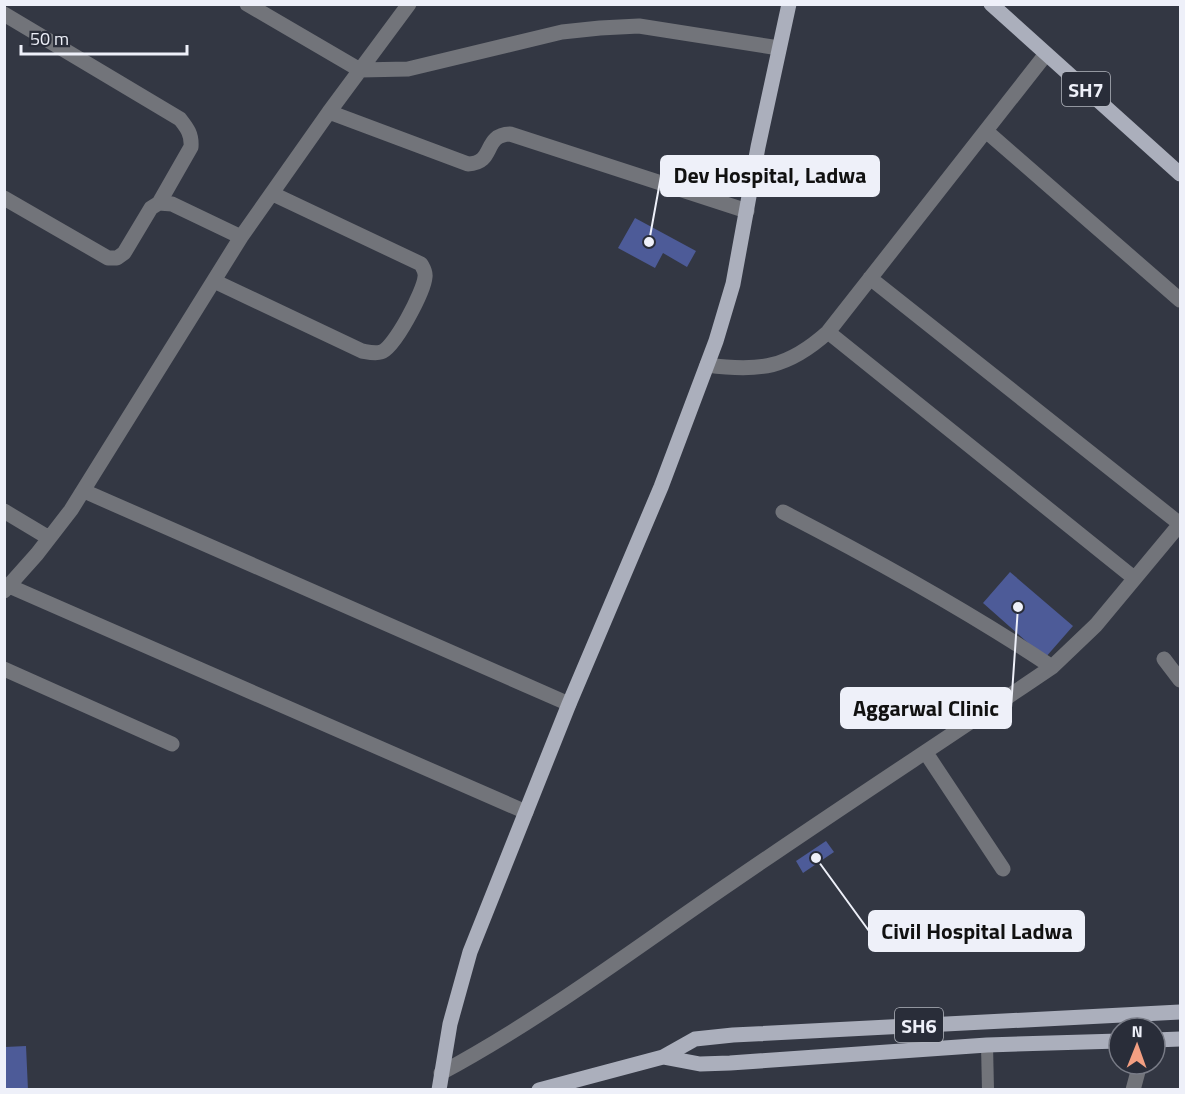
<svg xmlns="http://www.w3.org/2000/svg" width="1185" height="1094" viewBox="0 0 1185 1094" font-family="'Titillium Web',sans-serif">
<rect width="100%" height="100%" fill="#333743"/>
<!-- building -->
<path fill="#4d5b98" d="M635 218 696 251 687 267 663 253 655 268 618 248Z
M1010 572 1073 626 1045 658 983 603Z
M826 841 834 852 803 873 796 861Z
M26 1046 28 1090H5V1047Z"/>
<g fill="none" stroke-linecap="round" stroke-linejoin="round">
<!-- lane -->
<path stroke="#72747a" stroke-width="12" d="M987 1045 988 1090"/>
<!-- street -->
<path stroke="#72747a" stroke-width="15" d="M247 4 360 70 408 69 562 32 600 28 639 26 779 48
M4 14 180 119C187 128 192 134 191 147L159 203
M329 112 468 164C496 163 482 135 510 134L747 211
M986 131 1180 300
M4 198 108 258H117L124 253 151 208 159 203 172 204 241 237
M870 278 1180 524
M214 281 362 351C368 352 375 354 381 352 394 349 424 291 425 277 426 272 423 268 421 264L273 194
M828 332 1134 578
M707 365C760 372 788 368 828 332L1046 54
M84 491 569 704
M4 511 49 538
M783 512C876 560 965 609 1052 667
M9 586 526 812
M4 591 37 554 71 510 241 237 329 112 409 4
M1164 659 1180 680
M4 669 172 744
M926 753 1003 869
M441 1073C545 1017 635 948 732 882 838 809 946 739 1052 667L1096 625 1180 524
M1133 1090 1140 1064"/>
<!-- primary -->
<path stroke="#abafbc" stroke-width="15" d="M991 4 1180 174
M1155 1040 1180 1039
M663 1057 700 1064 730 1063 987 1045 1119 1041
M439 1090 450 1024 470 952 569 704 661 487 716 341 733 284 758 147 789 4
M539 1090 663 1057 695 1039 733 1035 1180 1012"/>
</g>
<g text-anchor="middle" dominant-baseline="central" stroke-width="5" stroke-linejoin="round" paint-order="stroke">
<!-- shield labels -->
<g fill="#292d39" stroke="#b3b6bf" stroke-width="1.5">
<rect x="1062" y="72" width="48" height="34" rx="4.5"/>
<rect x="895" y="1008" width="48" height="34" rx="4.5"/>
</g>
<g font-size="20" font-weight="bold" fill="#eef0f9">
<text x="1086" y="89">SH7</text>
<text x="919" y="1025">SH6</text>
</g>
</g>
<!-- callouts -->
<path fill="none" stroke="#eef0f9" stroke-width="2" d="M649 242L661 176M1018 607L1011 708M816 858L869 931"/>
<g fill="#eef0f9" stroke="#292d39" stroke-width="2">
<circle cx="649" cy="242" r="6"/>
<circle cx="1018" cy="607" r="6"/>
<circle cx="816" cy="858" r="6"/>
</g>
<g fill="#eef0f9" stroke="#eef0f9" stroke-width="2">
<rect x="661" y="156" width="218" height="40" rx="6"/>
<rect x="841" y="688" width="170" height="40" rx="6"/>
<rect x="869" y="911" width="215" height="40" rx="6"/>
</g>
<g font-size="22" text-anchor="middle" font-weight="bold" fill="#111">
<text x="770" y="183">Dev Hospital, Ladwa</text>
<text x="926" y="716">Aggarwal Clinic</text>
<text x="977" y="939">Civil Hospital Ladwa</text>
</g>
<!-- border -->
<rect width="1185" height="1094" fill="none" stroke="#eef0f9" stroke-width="12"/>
<!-- north arrow -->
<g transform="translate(1137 1046) rotate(1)"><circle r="28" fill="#292d39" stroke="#787b86" stroke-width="1.5"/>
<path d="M0-4.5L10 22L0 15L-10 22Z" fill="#f39f82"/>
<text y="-9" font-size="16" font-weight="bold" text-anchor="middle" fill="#eef0f9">N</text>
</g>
<!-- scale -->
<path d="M21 45v9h166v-9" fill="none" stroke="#eef0f9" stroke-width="3"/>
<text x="30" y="45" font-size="18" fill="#eef0f9" stroke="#292d39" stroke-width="4.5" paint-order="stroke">50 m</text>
</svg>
